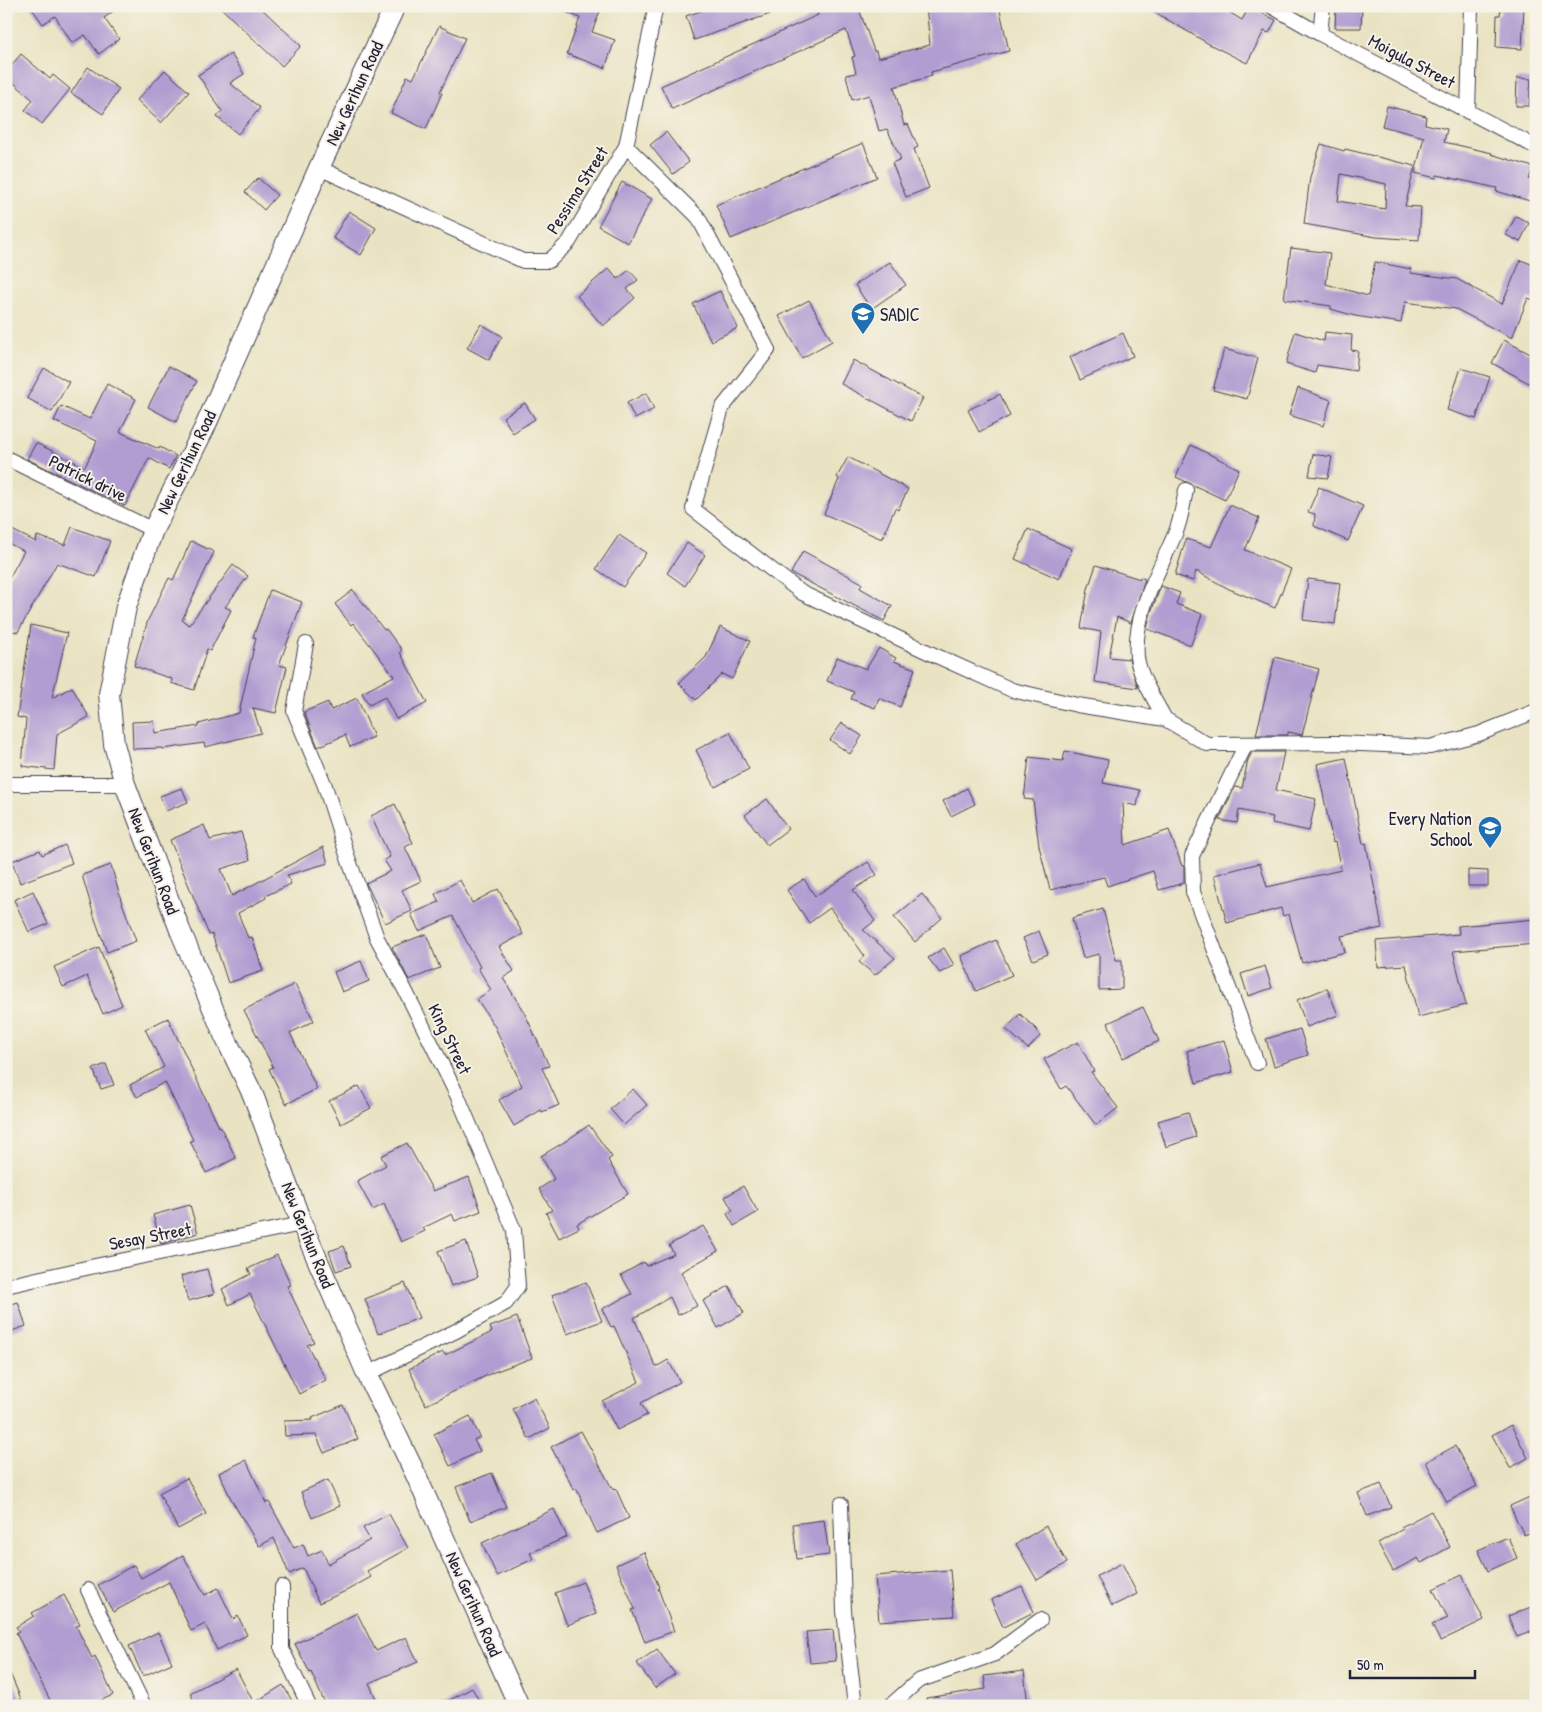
<svg xmlns="http://www.w3.org/2000/svg" width="1542" height="1712" viewBox="0 0 1542 1712" font-family="'Patrick Hand',sans-serif">
<rect width="100%" height="100%" fill="#f7f3e8"/>
<filter id="ink" filterUnits="userSpaceOnUse"><feTurbulence type="fractalNoise" baseFrequency=".02" numOctaves="2"/><feDisplacementMap in="SourceGraphic" scale="10" xChannelSelector="R" yChannelSelector="G"/><feConvolveMatrix kernelMatrix="1 2 1 2 8 2 1 2 1" color-interpolation-filters="sRGB"/></filter>
<filter id="wash" filterUnits="userSpaceOnUse"><feTurbulence type="fractalNoise" baseFrequency=".0096" numOctaves="4" result="noise"/><feDisplacementMap in="SourceGraphic" scale="20" xChannelSelector="R" yChannelSelector="G"/><feGaussianBlur stdDeviation="1.12" result="paint"/><feColorMatrix in="noise" values="0 0 0 0 0 0 0 0 0 0 0 0 0 0 0 0 0 1.4 0 .05"/><feComposite in="paint" operator="in"/></filter>
<g filter="url(#wash)">
<rect width="100%" height="100%" fill="#eae3c3"/>
<g id="blocks">
<!-- building -->
<path fill="#b19dd1" fill-rule="evenodd" d="M30 6H120L104 18 119 39 99 54 85 35 72 43 55 16 43 24Z
M219 6H259L301 46 282 66Z
M552 6H602L592 32 615 40 605 68 567 54 580 18Z
M715 6H785V9L694 40 686 16Z
M815 6H858L874 51H876L878 58 930 45 926 6H999L1009 51 931 72 932 76 894 87 904 125 908 124 918 147 914 149 929 188 906 197 892 163 901 159 887 129 879 131 869 95 852 100 846 75 856 73 852 57 855 56 846 30 672 109 661 86 818 15Z
M1144 6H1219L1242 20 1249 7 1276 20 1269 33 1264 31 1247 63 1209 44Z
M1336 6H1362L1361 28H1335Z
M1501 6H1524L1522 49 1496 47 1497 15H1500Z
M439 26 465 38 440 92 442 93 426 129 391 113 407 76 413 79Z
M21 54 50 79 53 75 70 89 42 124 25 110 33 100 6 76V72Z
M231 54 244 74 230 83 260 108 238 134 217 117 222 111 198 75Z
M88 67 119 89 103 114 71 93Z
M165 70 189 92 161 123 137 100Z
M1517 78 1531 79 1529 106H1516Z
M1387 106 1426 116 1425 124 1447 129 1444 142 1492 153 1491 154 1533 167 1529 179 1536 181V184L1530 201 1496 191 1497 188 1437 175 1436 178 1415 173 1424 137 1382 126Z
M666 132 689 162 673 174 650 145Z
M863 143 877 177 731 239 716 205Z
M1321 144 1344 151 1345 149 1415 166 1405 206 1421 207 1419 240 1376 237 1304 224 1310 177ZM1341 174 1386 184 1385 209 1338 201Z
M258 178 277 195 264 210 245 192Z
M622 182 652 199 628 243 598 226Z
M349 211 376 228 361 255 333 238Z
M1516 216 1529 223 1520 242 1506 235Z
M1291 248 1330 253 1326 284 1368 296 1375 262 1411 269 1410 273 1457 279 1502 304 1521 260 1536 266V301L1528 298 1512 338 1456 309 1405 302 1401 323 1355 316 1331 309V306L1284 299Z
M890 262 906 285 871 309 855 285Z
M609 268 618 279 629 270 638 280 627 289 635 298 603 326 577 296Z
M720 291 738 328 711 341 693 304Z
M809 300 832 341 802 358 779 316Z
M481 324 502 336 489 360 467 348Z
M1295 332 1324 341 1325 332 1352 335 1351 350 1358 351 1356 371 1317 365 1315 373 1286 364Z
M1123 333 1133 356 1080 380 1070 357Z
M1504 340 1536 357V387L1492 363Z
M1224 349 1258 358 1247 399 1213 390Z
M853 360 923 398 911 421 841 384Z
M169 366 197 381 176 422 148 407Z
M44 368 69 382 52 412 27 398Z
M1461 368 1490 377 1476 419 1447 410Z
M107 384 136 399 120 432 159 449 160 447 176 456 169 469 149 458 125 506 27 459 36 443 85 467 97 441 54 421 61 406 90 419Z
M1298 388 1331 400 1323 426 1289 415Z
M646 393 654 409 635 419 627 403Z
M1000 394 1010 416 979 432 968 410Z
M525 403 535 419 513 433 503 417Z
M1191 445 1239 469 1225 500 1176 477Z
M1313 454 1332 457 1328 478 1309 476Z
M848 457 908 489 898 510 895 508 882 539 824 514 839 479 837 477Z
M1319 487 1363 506 1348 541 1314 526 1315 514 1308 512Z
M1230 505 1259 518 1245 550 1291 569 1275 608 1229 589 1196 571 1193 581 1175 575 1186 539 1211 547Z
M6 527 36 542 37 536 65 545 72 527 110 541 96 577 57 563 18 632 6 630V584L24 551 6 542Z
M1028 529 1072 549 1059 579 1015 559Z
M619 535 646 553 623 587 596 569Z
M191 541 214 552 182 620 189 625 233 565 248 576 225 607 231 610 210 651 207 649 194 690 171 683 172 679 134 666 148 620 169 578 173 580Z
M687 543 705 555 685 586 667 573Z
M803 551 862 583 860 588 892 606 884 621 791 573Z
M1096 565 1140 579V577L1145 579 1131 623 1117 617 1109 657 1129 659 1138 688 1095 682 1101 632 1081 628 1088 589Z
M1308 579 1340 583 1335 624 1303 620Z
M1161 586 1180 593 1176 604 1202 614 1191 645 1147 629 1151 612Z
M270 590 302 602 279 665 287 667 276 713 253 708 261 733 205 747 204 743 163 749 162 748 133 749 132 722 154 721 155 733 199 726V724L239 713 256 638 253 637Z
M353 590 384 630 386 629 402 650 400 652 427 703 396 719 385 697 369 705 362 693 394 676 353 623 351 625 335 604Z
M31 625 67 633 52 698 72 687 89 717 57 734 54 770 22 766 26 719 17 717Z
M720 627 750 641 732 679 722 674 696 700 679 683 706 657Z
M879 648 896 658 894 661 915 669 900 707 879 698 875 708 851 699 854 692 827 681 837 657 866 669Z
M1275 657 1319 669 1302 735 1288 732V735H1256Z
M357 698 374 737 350 747 345 735 318 747 304 712 328 702 331 710Z
M842 723 862 736 850 754 830 740Z
M730 732 749 769 715 787 696 750Z
M1065 751 1108 760 1103 783 1140 790 1137 806 1123 803 1125 845 1169 830 1182 866H1184V883L1159 890 1153 871 1107 886 1104 877 1050 890 1039 846 1033 800 1024 799 1029 757 1063 761Z
M1252 752H1284L1276 790 1316 799 1309 831 1272 823 1273 817 1239 810 1237 823 1219 820 1235 787 1242 788 1248 760Z
M1346 758 1363 844 1366 843 1382 928 1341 936 1345 952 1302 963 1289 914 1283 916 1281 908 1227 923 1214 875 1260 863 1267 887 1341 870 1335 842 1333 843 1317 764Z
M182 788 188 802 166 811 160 796Z
M967 788 975 804 951 816 943 801Z
M767 799 788 829 767 845 745 815Z
M395 804 413 843 405 847 421 881 402 890 412 911 385 923 366 883 391 871 384 860 390 857 371 816Z
M204 825 210 840 241 832 250 860 221 869 232 896 323 847 328 863 287 875 291 884 265 896 266 898 238 913 248 938 252 937 263 971 228 983 212 934 209 935 170 840Z
M65 845 72 863 20 883 12 861 40 850 42 855Z
M868 862 877 875 853 890 875 921 863 930 895 958 875 975 859 962 864 955 830 908 809 923 787 890 804 879 815 896Z
M111 865 121 900 136 941 107 952 95 919 82 875Z
M1468 870 1488 871V886H1468Z
M460 880 472 903 498 889 523 934 499 947 514 971 503 978 525 1014 549 1066 542 1068 559 1105 542 1112 541 1110 514 1126 499 1100 522 1086 495 1027 477 999 491 990 478 968 480 967 453 916 419 931 411 914 439 902 435 894Z
M33 891 48 924 29 932 14 900Z
M922 894 942 918 915 942 894 917Z
M1103 909 1116 960H1122V989L1099 990V954L1083 958 1072 918Z
M1536 919V944L1453 951 1466 1005 1418 1017 1406 965 1378 967 1376 941 1459 934 1458 926Z
M1039 931 1048 954 1033 960 1023 938Z
M426 934 440 968 409 980 392 947Z
M996 940 1012 975 976 991 961 956Z
M99 947 122 1005 103 1014 87 976 63 987 54 967Z
M944 948 954 965 940 973 928 958Z
M361 961 369 981 342 992 334 972Z
M1265 966 1272 988 1248 996 1241 974Z
M295 984 314 1021 290 1033 317 1089 286 1104 269 1069 273 1067 244 1010Z
M1327 988 1338 1015 1307 1027 1297 1000Z
M1143 1007 1159 1041 1123 1058 1108 1023Z
M1020 1014 1037 1030 1040 1036 1028 1049 1006 1029Z
M168 1018 219 1127 220 1126 236 1158 206 1173 190 1141 193 1140 165 1082 137 1097 130 1085 164 1067 145 1029Z
M1300 1029 1308 1055 1274 1066 1266 1039Z
M1224 1040 1233 1072 1196 1083 1187 1051Z
M1078 1042 1094 1071 1091 1072 1118 1108 1096 1125 1066 1086 1061 1089 1044 1059Z
M106 1064 114 1085 101 1089 93 1069Z
M359 1086 371 1108 341 1124 329 1101Z
M633 1089 647 1105 624 1125 610 1109Z
M1188 1112 1196 1137 1166 1147 1158 1121Z
M589 1125 612 1157 608 1160 628 1194 577 1224 579 1228 559 1238 546 1213 552 1210 539 1189 554 1179 541 1156 566 1141Z
M407 1143 433 1191 469 1177 481 1211 455 1221 452 1214 423 1228 425 1231 401 1242 384 1204 373 1210 357 1181 386 1165 381 1156Z
M743 1186 758 1212 734 1226 727 1214 733 1211 725 1197Z
M190 1205 198 1233 161 1244 153 1215Z
M703 1226 718 1251 681 1272 697 1306 678 1315 670 1297 634 1318 656 1367 668 1360 680 1382 641 1403 647 1415 617 1430 602 1401 639 1382 614 1326 611 1327 602 1309 632 1294 621 1275 644 1262 646 1266 674 1254 669 1245Z
M466 1241 478 1277 451 1286 438 1251Z
M344 1246 351 1266 336 1271 329 1251Z
M277 1255 291 1285 287 1286 314 1342 307 1345 326 1380 299 1394 250 1294 229 1305 222 1289 251 1274 248 1269Z
M207 1269 214 1294 188 1301 181 1276Z
M586 1282 602 1321 567 1334 552 1295Z
M405 1283 419 1318 378 1334 365 1299Z
M729 1286 744 1313 718 1328 703 1301Z
M18 1302 26 1326 6 1333V1306Z
M517 1317 532 1358 494 1372 426 1405 409 1369 443 1352 445 1355 492 1332 490 1327Z
M534 1398 550 1428 529 1439 513 1409Z
M343 1405 358 1439 324 1453 316 1435 285 1436 284 1421 313 1420 312 1418Z
M470 1416 480 1437 474 1440 480 1451 450 1466 434 1434Z
M1511 1425 1528 1458 1510 1468 1492 1435Z
M581 1431 613 1490 616 1489 629 1518 597 1533 576 1488 574 1490 551 1447Z
M1455 1446 1477 1486 1447 1502 1426 1462Z
M246 1460 266 1503 269 1502 294 1548 303 1544 308 1556 322 1550 328 1564 370 1540 363 1528 389 1514 408 1548 367 1571 371 1577 346 1591 319 1603 303 1568 289 1574 274 1538 259 1546 232 1501 219 1473Z
M492 1473 506 1507 470 1521 456 1487Z
M187 1478 206 1514 178 1529 159 1493Z
M328 1480 340 1506 312 1518 301 1492Z
M1381 1484 1391 1507 1367 1516 1358 1493Z
M1532 1496 1536 1503V1529L1524 1535 1510 1506Z
M554 1509 567 1537 530 1553 533 1559 497 1576 482 1543Z
M1431 1511 1450 1547 1421 1563 1418 1558 1393 1571 1378 1543 1403 1529 1401 1527Z
M824 1520 829 1555 797 1559 793 1524Z
M1046 1526 1067 1563 1037 1580 1016 1544Z
M1508 1537 1517 1558 1488 1571 1478 1550Z
M644 1552 659 1587 658 1588 674 1631 645 1642 632 1610 635 1609 616 1565Z
M183 1555 205 1595 218 1588 233 1619 238 1616 247 1635 217 1650 205 1624 191 1631 169 1582 113 1612 98 1585 134 1565 141 1578Z
M1122 1563 1137 1594 1112 1606 1097 1576Z
M950 1570 954 1616 879 1621 875 1576Z
M1462 1575 1484 1620 1440 1641 1432 1625 1448 1618 1433 1589Z
M583 1582 596 1614 567 1625 555 1593Z
M1022 1586 1034 1612 1003 1627 991 1600Z
M64 1595 80 1624 76 1626 92 1658 95 1656 113 1695 88 1706H53L16 1633 19 1631 16 1627 34 1616 32 1613Z
M1536 1605V1630L1517 1637 1508 1616Z
M357 1613 376 1651 406 1637 418 1662 369 1683 377 1701 366 1706H326L311 1672 310 1673 295 1644Z
M833 1630 836 1661 810 1663 806 1632Z
M158 1632 172 1663 143 1676 129 1646Z
M657 1649 675 1674 655 1688 637 1663Z
M6 1664 24 1706H6Z
M236 1669 254 1703 283 1685 295 1706H197L190 1693Z
M1024 1671 1028 1706H927L926 1698 986 1689 984 1676Z
M472 1688 482 1706H439Z"/>
</g>
</g>
<g filter="url(#ink)">
<use href="#blocks" fill-opacity="0" stroke="#403f4f" stroke-width="1"/>
<g fill="none" stroke-linecap="round" stroke-linejoin="round">
<defs>
<path id="street" d="M1271 6 1320 34 1536 147
M1320 34 1323 6
M1468 112 1471 6
M626 146 698 217 768 350 722 408 693 509 802 593 930 653 1012 690 1077 705 1165 719 1207 744 1338 743 1430 747 1479 734 1536 711
M319 168 523 261H549L569 242 626 146 656 6
M6 458 153 530
M306 644 294 711 325 786 348 858 377 938 405 990 458 1097 514 1230 518 1286 506 1303 456 1331 367 1374
M1165 719C1156 702 1139 676 1137 657 1133 614 1159 572 1175 534 1181 521 1183 504 1186 490
M1246 744 1192 856 1193 892 1257 1063
M6 784H125
M6 1286 95 1266 302 1224
M841 1504 844 1611 855 1706
M282 1587V1649L309 1706
M88 1590 144 1706
M890 1706 918 1681 995 1654 1040 1620"/>
<path id="secondary" d="M395 6 319 168 204 429 153 530 126 607 109 694 114 744 125 784 180 930 225 1037 253 1095 302 1224 367 1374 415 1473 519 1706"/>
</defs>
<!-- street casing -->
<use href="#street" stroke="#403f4f" stroke-width="16"/>
<!-- secondary casing -->
<use href="#secondary" stroke="#403f4f" stroke-width="22"/>
<!-- street -->
<use href="#street" stroke="#fff" stroke-width="14"/>
<!-- secondary -->
<use href="#secondary" stroke="#fff" stroke-width="20"/>
</g>
</g>
<!-- icons -->
<defs>
<symbol id="university-pin" viewBox="-11 -11 22 30"><path d="M0 17L-7.5 6A9.5 9.5 0 1 1 7.5 6Z" fill="#1f6fb2" stroke="#f7f3e8"/><path d="M0-5L7-2L0 1L-7-2ZM-4 1L0 2.5L4 1V4Q0 6-4 4Z" fill="#fff"/></symbol>
<symbol id="school-pin" viewBox="-11 -11 22 30"><path d="M0 17L-7.5 6A9.5 9.5 0 1 1 7.5 6Z" fill="#1f6fb2" stroke="#f7f3e8"/><path d="M0-5L7-2L0 1L-7-2ZM-4 1L0 2.5L4 1V4Q0 6-4 4Z" fill="#fff"/></symbol>
</defs>
<g fill-rule="evenodd">
<use href="#university-pin" x="849" y="300" width="28" height="38"/>
<use href="#school-pin" x="1476" y="814" width="28" height="38"/>
</g>
<g text-anchor="middle" dominant-baseline="central" stroke-width="4" stroke-linejoin="round" paint-order="stroke">
<!-- street labels -->
<g font-size="18" fill="#22223b" stroke="#f7f3e8">
<text transform="translate(1412 61) rotate(28)">Moigula Street</text>
<text transform="translate(354 93) rotate(-65)">New Gerihun Road</text>
<text transform="translate(577 190) rotate(-58)">Pessima Street</text>
<text transform="translate(186 462) rotate(-64)">New Gerihun Road</text>
<text transform="translate(88 478) rotate(26)">Patrick drive</text>
<text transform="translate(154 861) rotate(69)">New Gerihun Road</text>
<text transform="translate(450 1039) rotate(64)">King Street</text>
<text transform="translate(308 1235) rotate(68)">New Gerihun Road</text>
<text transform="translate(150 1236) rotate(-11)">Sesay Street</text>
<text transform="translate(474 1604) rotate(66)">New Gerihun Road</text>
</g>
<!-- poi labels -->
<g font-size="18" fill="#22223b" stroke="#f7f3e8" text-anchor="start">
<text x="880" y="314">SADIC</text>
<text x="1472" y="818" text-anchor="end">Every Nation<tspan x="1472" dy="21">School</tspan></text>
</g>
</g>
<!-- margin -->
<rect width="1542" height="1712" fill="none" stroke="#f7f3e8" stroke-width="25"/>
<!-- scale -->
<path d="M1350 1670v8h125v-8" fill="none" stroke="#22223b" stroke-width="2.5"/>
<text x="1357" y="1670" font-size="15" fill="#22223b" stroke="#f7f3e8" stroke-width="4" paint-order="stroke">50 m</text>
</svg>
